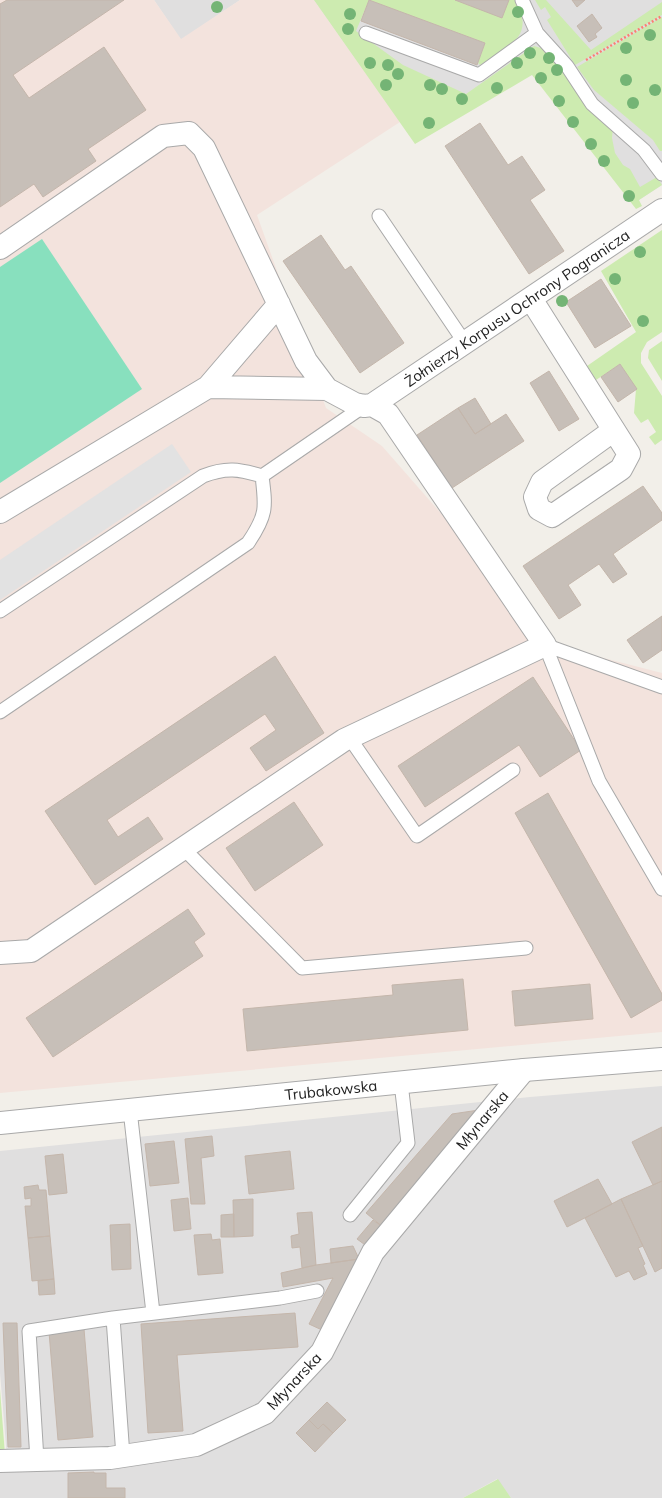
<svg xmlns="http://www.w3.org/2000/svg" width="662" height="1498" viewBox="0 0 662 1498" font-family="Mulish,sans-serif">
<rect width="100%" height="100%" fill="#f2efe9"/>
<!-- residential -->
<path fill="#e0dfdf" d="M154 0H240L181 40Z
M314 0H662V185L639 200 532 60 413 140Z
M662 1086V1498H511L497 1479 463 1498H0V1457H7L0 1373V1151L530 1097Z"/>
<!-- military -->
<path fill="#f3e3dd" d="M0 0H154L181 39 240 0H314L400 122 257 215 326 408 382 446 557 646 662 673V1032L0 1093Z"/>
<!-- grass -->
<path fill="#cdebb0" d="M314 0H369L356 31 403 65 466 94 534 46 544 49 613 127 612 138 615 153 623 165 630 169 640 187 657 177 662 185 639 200 642 206 636 209 532 75 415 144Z
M369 0H515C537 37 507 47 480 65L478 63 485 43Z
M535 0H546L591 50 662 2V15L575 65 547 20 551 17 545 7 541 10Z
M662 17V151H660L653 140 594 90 577 67Z
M662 230V332L647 342 641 353V363L662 396V440L655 445 649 437 656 432 648 419 641 423 634 413 636 389 620 364 596 380 587 366 636 332 601 271Z
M662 341V381L648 358 649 350Z
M0 1389 5 1455H0Z
M498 1479 511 1498H463Z"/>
<!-- pitch -->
<path fill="#88e0be" d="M42 239 142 389 0 483V267Z"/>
<!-- parking -->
<path fill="#e2e2e2" d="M172 444 191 472 0 600V560Z"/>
<!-- building -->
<path fill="#c7bfb8" stroke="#c4b6ab" d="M7 0H124L13 75 29 98 104 47 146 110 88 149 96 161 43 197 34 184 0 207V4Z
M369 0 485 43 477 65 361 21Z
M455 0H509L502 18Z
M572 0H585L577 7Z
M592 14 602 28 595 34 597 37 589 42 577 26Z
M480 123 508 165 522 156 545 190 530 200 564 251 529 274 445 146Z
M321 235 345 270 351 266 404 343 360 373 283 261Z
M601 279 631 326 595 348 566 302Z
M620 364 637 389 618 402 601 377Z
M549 371 579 419 559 431 530 383Z
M475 398 491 424 475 434 458 408Z
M458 408 475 434 506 414 524 441 452 488 417 435Z
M643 486 662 513V520L613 554 627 574 613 583 599 564 568 585 581 605 559 619 523 566Z
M662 616V650L643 663 627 640Z
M275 656 324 733 266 771 250 748 276 730 265 714 107 820 118 837 148 817 163 839 95 885 45 811Z
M533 677 581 750 540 777 519 745 425 807 398 766Z
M548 793 662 994V1000L631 1018 515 813Z
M294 802 323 845 255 891 226 848Z
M188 909 205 934 194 942 203 956 53 1057 26 1018Z
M463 979 468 1030 247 1051 243 1009 393 995 392 985Z
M590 984 593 1019 515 1026 512 991Z
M479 1110 384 1228 366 1213 452 1114Z
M662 1127V1181L653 1185 632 1142Z
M212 1136 214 1156 201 1158 205 1204H191L185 1139Z
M174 1141 179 1183 150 1186 145 1144Z
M290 1151 294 1189 249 1194 245 1156Z
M63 1154 67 1193 49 1195 45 1156Z
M598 1179 612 1204 567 1227 554 1201Z
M662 1181V1268L655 1272 621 1199Z
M38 1185 39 1190H46L50 1236 28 1238 25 1206H31V1198L25 1199 24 1187Z
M188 1198 191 1229 174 1231 171 1200Z
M253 1199V1236L234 1237 233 1200Z
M621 1199 643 1246 638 1248 645 1264 643 1265 647 1274 634 1280 629 1271 616 1277 585 1218Z
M312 1212 316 1265 302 1268 300 1247 292 1248 291 1236 299 1234 297 1213Z
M234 1214V1237H221V1215Z
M373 1220 384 1228 368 1247 357 1239Z
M130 1224 131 1269 112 1270 110 1225Z
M211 1234 212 1240 220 1239 223 1273 198 1275 194 1235Z
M50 1236 54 1279 32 1281 28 1238Z
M353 1246 359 1259 331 1263 330 1249Z
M359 1259 322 1330 309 1324 333 1278 283 1287 281 1273 316 1265Z
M54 1279 55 1294 39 1295 38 1281Z
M295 1313 298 1347 177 1355 183 1431 148 1433 141 1324Z
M3 1323H17L21 1447H8Z
M84 1329 93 1437 58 1440 49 1332Z
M327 1402 346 1420 333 1433 323 1424 318 1429 309 1420Z
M309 1420 318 1429 323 1424 333 1433 315 1452 296 1433Z
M94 1472V1473H106V1488H125V1498H68V1473Z"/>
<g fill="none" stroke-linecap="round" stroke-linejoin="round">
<defs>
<path id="service" d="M522 0 537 33 567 66 592 104 644 150 662 174
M366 33 479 75 537 33
M379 216 465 343
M0 611 203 476C226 467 239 469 262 476L364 406
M545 645 599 781 662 889
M545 645 662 687
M0 712 248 543C267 515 266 508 262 476
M349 737 417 836 513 770
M183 848 302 968 526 948
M130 1110 153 1313
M350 1215 408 1143 401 1083
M123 1456 113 1318 280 1298 317 1291
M37 1460 29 1331 113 1318"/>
<path id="minor" d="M0 248 163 136 189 133 204 148 306 361 327 389 355 404 364 406 372 405 388 414 545 645 344 740 31 951 0 953
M531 299 629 454 621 469 552 516 539 509 535 497 542 482 614 430
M208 387 327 389
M372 405 662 210
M0 512 208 387 279 304
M0 1461 110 1458 196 1445 265 1413 322 1352 373 1252 524 1070"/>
<path id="tertiary" d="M0 1123 524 1070 662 1059"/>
</defs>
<!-- service casing -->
<use href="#service" stroke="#a9a9a9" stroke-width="15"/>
<!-- minor casing -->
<use href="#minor" stroke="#a9a9a9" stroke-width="24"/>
<!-- tertiary casing -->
<use href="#tertiary" stroke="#a9a9a9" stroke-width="24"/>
<!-- path -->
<path stroke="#fa8072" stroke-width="2.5" stroke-dasharray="2 2" stroke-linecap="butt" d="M586 60 662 16"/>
<!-- service -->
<use href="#service" stroke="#fff" stroke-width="13"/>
<!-- minor -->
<use href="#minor" stroke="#fff" stroke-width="22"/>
<!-- tertiary -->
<use href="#tertiary" stroke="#fff" stroke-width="22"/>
</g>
<!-- trees -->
<g fill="#74b475">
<circle cx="217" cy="7" r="6"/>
<circle cx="518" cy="12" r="6"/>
<circle cx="350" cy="14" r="6"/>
<circle cx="348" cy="29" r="6"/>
<circle cx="650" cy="35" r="6"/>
<circle cx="626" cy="48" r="6"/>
<circle cx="530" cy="53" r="6"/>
<circle cx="549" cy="58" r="6"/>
<circle cx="370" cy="63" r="6"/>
<circle cx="517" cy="63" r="6"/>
<circle cx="388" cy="65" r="6"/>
<circle cx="557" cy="70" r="6"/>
<circle cx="398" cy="74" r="6"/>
<circle cx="541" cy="78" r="6"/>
<circle cx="626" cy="80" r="6"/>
<circle cx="386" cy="85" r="6"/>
<circle cx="430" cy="85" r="6"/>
<circle cx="497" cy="88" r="6"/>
<circle cx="442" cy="89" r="6"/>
<circle cx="655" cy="90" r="6"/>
<circle cx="462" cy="99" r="6"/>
<circle cx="559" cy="101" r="6"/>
<circle cx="633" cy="103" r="6"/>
<circle cx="573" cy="122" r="6"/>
<circle cx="429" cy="123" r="6"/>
<circle cx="591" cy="144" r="6"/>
<circle cx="604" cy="161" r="6"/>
<circle cx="629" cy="196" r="6"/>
<circle cx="640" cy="252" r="6"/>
<circle cx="615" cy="279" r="6"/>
<circle cx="562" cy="301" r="6"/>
<circle cx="643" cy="321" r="6"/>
</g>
<g text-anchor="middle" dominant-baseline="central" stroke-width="3.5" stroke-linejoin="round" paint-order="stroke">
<!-- street labels -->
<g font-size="15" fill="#222" stroke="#fff">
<text transform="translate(517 308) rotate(-34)">Żołnierzy Korpusu Ochrony Pogranicza</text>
<text transform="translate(331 1090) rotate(-6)">Trubakowska</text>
<text transform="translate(482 1120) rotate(-50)">Młynarska</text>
<text transform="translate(294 1381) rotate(-47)">Młynarska</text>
</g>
</g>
</svg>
